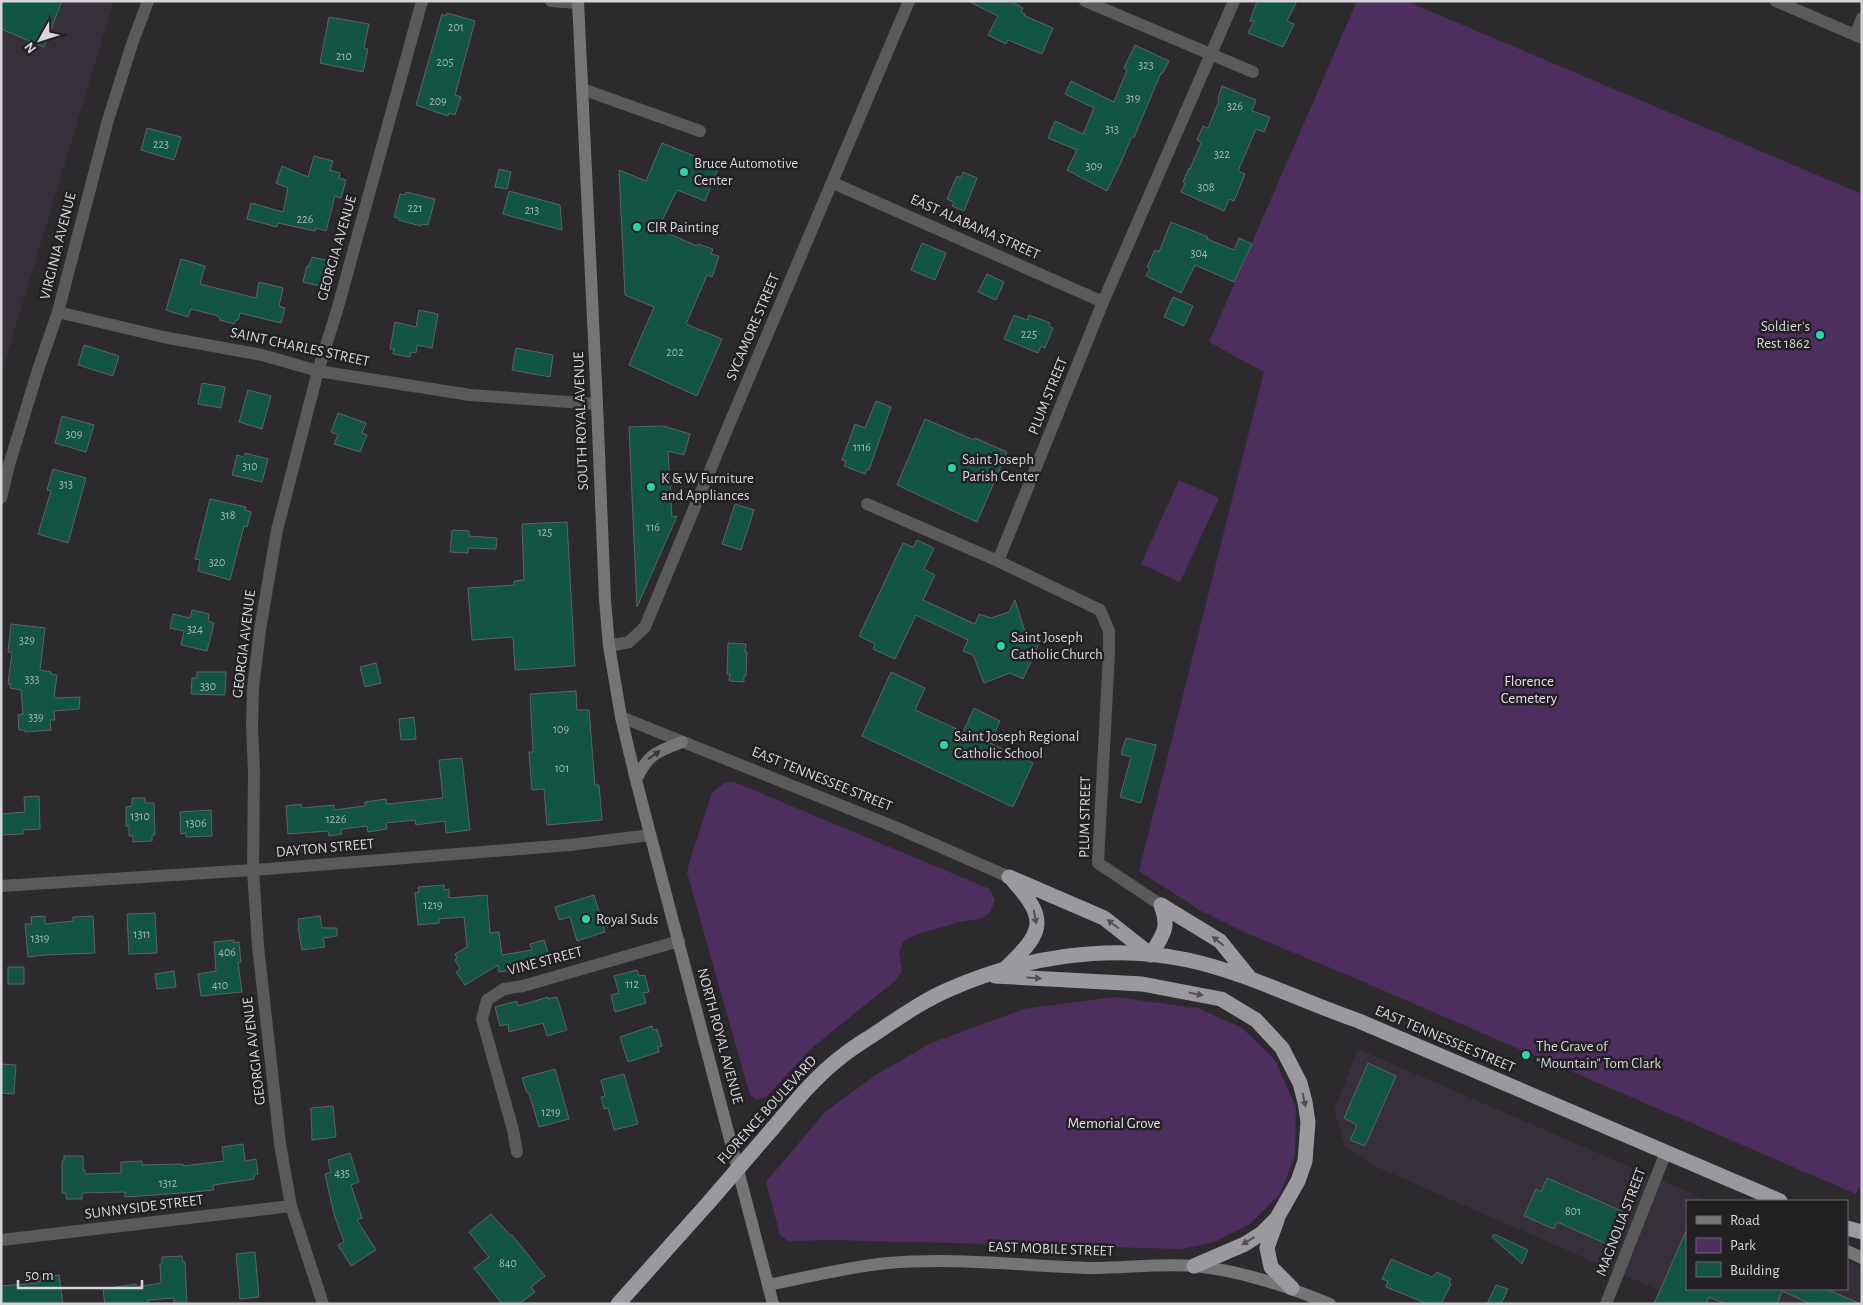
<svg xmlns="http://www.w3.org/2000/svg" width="1863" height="1305" viewBox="0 0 1863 1305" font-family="'Alegreya Sans',sans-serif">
<rect width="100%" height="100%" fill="#2c2a2d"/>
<!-- built -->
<path fill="#353039" d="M1 1H114L1 375Z
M1358 1049 1709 1201H1687V1289H1847V1261L1862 1267V1304H1690L1374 1166 1345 1146 1334 1110Z"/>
<!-- green -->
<path fill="#4e2d5f" d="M1357 1H1406L1862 194V1180L1856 1194 1338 971 1253 936 1201 911 1139 871 1264 372 1209 342Z
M1179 480 1219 498 1180 582 1141 564Z
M734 782 990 889 995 901 990 912 980 919 960 922 920 933 903 942 899 953 902 971 895 981 813 1047 766 1097 757 1100 750 1095 687 873 689 863 712 793 724 783Z
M1114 997 1198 1008 1242 1028 1275 1060 1296 1107 1295 1156 1280 1194 1249 1225 1214 1242 1182 1249 832 1240 788 1241 780 1235 766 1182 825 1112 876 1075 931 1043 1024 1009Z"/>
<!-- building -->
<path fill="#125544" stroke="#5f6462" d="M1 1H62L44 47 1 29Z
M968 1H1010L1023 8 1021 12 1025 14V16L1053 28 1042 54 1008 40 1006 44 988 35 998 16Z
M1257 1H1297L1287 21 1294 24 1283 47 1248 33 1254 21H1250Z
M447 13 475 21 455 95 461 97 455 115 449 113 448 116 416 105 442 14 446 16Z
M329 17 369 24 364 48 368 49 363 72 320 63Z
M1135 45 1169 61 1162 74 1161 73 1134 137 1131 138 1122 160 1107 191 1067 170 1077 150 1048 138 1055 121 1083 134 1094 108 1065 94 1071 81 1114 102 1127 70 1124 68Z
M1222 86 1256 100 1252 111 1270 117 1264 132 1256 129 1238 171 1245 174 1234 201 1229 199 1224 211 1181 192 1185 183 1183 182 1189 168 1190 169 1201 143 1197 140 1203 126 1208 128 1219 101 1218 98Z
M147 128 181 137 174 160 141 150Z
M662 143 719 166 705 201 677 190 658 229 697 246 698 244 713 249 711 254 719 256 712 277 707 275 686 324 722 339 697 396 629 365 654 307 625 295 619 170 646 181Z
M314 156 333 161 330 170 340 173 339 178 346 180 341 198 335 196 326 231 316 228 315 231 278 223 277 227 247 219 251 203 283 212 288 188 276 183 282 166 308 177Z
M499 169 511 172 507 189 495 187Z
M963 172 977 178 964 211 952 206 954 202 947 199 957 176 961 178Z
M509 191 560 205 562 230 503 214Z
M406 192 435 199 428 225 421 224V226L398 220 399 218 394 217 400 194 405 195Z
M1171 222 1208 237 1207 239 1234 250 1239 238 1252 244 1234 282 1195 265 1181 293 1146 276 1150 268 1147 267 1155 250 1159 252Z
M922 243 946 253 935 280 911 270Z
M312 257 334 262 328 283H325L324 287 303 282 307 266H309Z
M181 259 205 266 200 284 256 298 259 282 283 288 279 306 285 308 281 323 240 313 238 320H236L234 324 220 320V318L215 315 191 309 188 317 166 310Z
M987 274 1004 282 996 300 978 292Z
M1173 297 1193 306 1184 326 1164 317Z
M419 310 438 314 432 348 417 345 416 353 411 352 410 357 393 354 394 349H390L395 322 416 327Z
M1014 315 1027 320 1029 315 1050 323 1049 326 1053 328 1045 348 1041 346 1038 353 1004 339Z
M84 345 119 356 113 376 78 365Z
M516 348 553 355 550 377 512 370Z
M202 383 225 387 221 408 198 404Z
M248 390 271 396 262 429 239 422Z
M876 401 891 407 869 470 867 469 865 474 844 466 846 461 842 460 855 424 865 428Z
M338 413 366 423 362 433 367 435 360 452 334 444 338 435 331 432Z
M62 416 94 425 86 452 55 443Z
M925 419 974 440 975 438 1007 452 977 522 897 485Z
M663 426 690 434 684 455 668 451 672 517 677 516 637 607 629 427Z
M245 453 268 459 262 482 232 475 237 455 244 457Z
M53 469 86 478 68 543 38 534 51 491 47 490Z
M210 499 246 507 245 510 251 512 247 527 244 526 230 580 198 571 200 560 195 559Z
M735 504 754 510 741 550 722 544Z
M567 522 575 666 515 670 513 637 472 640 468 588 514 585V581L524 580 522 524Z
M452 530 469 531V536L497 538 496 549 468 548V553L450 552Z
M917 540 934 548 924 569 935 575 923 600 975 624 979 614 991 618 1009 612 1015 600 1026 635 1040 641 1023 679 1010 673 984 683 973 655 963 651 968 640 916 615 895 659 873 649 875 644 859 636 903 543 913 547Z
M192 610 209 614 208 621 214 623 207 651 181 645 184 631 170 628 173 614 190 618Z
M11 624 45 628 40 670 51 672V674L57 675 54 698 80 697 79 709 54 711 55 720H50L51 730 25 732V730H19L18 715 23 714 21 690 10 688 11 684H8L12 653 8 652Z
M728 643 746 644 745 652H747L746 676H744V682L729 681 730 674H727Z
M376 663 381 683 365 687 360 667Z
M197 672H226L225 695 191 694 192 678H197Z
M891 672 925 688 915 710 963 732 974 708 1000 721 990 743 1033 763 1013 807 862 736Z
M576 691 577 710H589L595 785H599L602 820 547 825 544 789 532 790 529 752H533L530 694Z
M414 717 416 739 401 740 399 719Z
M1126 738 1156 745 1141 803 1120 797 1131 757 1121 754Z
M462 758 470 830 446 833 445 821 416 825 415 820 386 823 387 829 368 832 367 826 341 829 342 834 329 836 328 831 288 834 286 806 301 804 302 808 334 805V810L365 806V802L386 799 387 804 443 798 439 760Z
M39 796 40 829 23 830V834L1 835V814L25 812 24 797Z
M132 798H145V803H154L155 835H152V841L133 842V836H129V826H126V807L132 806Z
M211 810 212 836 186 837V833L181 834 180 812Z
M444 885V890L449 889V898L487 895 490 933 499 932 502 955 532 950 530 944 544 940 551 962 526 970V968L499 972 498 965 465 985 456 972 460 969 455 960 457 958 455 954 467 947 464 917 439 919V923L418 925 415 893 419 892 418 887Z
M594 895 605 932 577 941 570 917 559 920 555 907Z
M155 913 157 953 129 954 127 914Z
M45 916V924L73 921V917L93 916 95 953 45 955 28 957 25 924H32L31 917Z
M320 916 322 928H337V936L323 938 325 947 302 950 298 928H299L298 919Z
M234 940V943L239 942 241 962H238L242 992 201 996 198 974 216 971 214 942Z
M8 967H24V984H8Z
M637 970 639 976 645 975 649 992 643 993 646 1003 615 1012 611 995 619 993 614 976Z
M174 971 176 987 157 989 155 974Z
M548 997V999L557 997 567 1030 547 1036 543 1023 509 1032 508 1024 500 1026 495 1007 517 1001 518 1006Z
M652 1026 653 1030 657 1029 662 1046 658 1047 659 1052 628 1062 620 1037Z
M1368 1063 1396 1076 1365 1146 1350 1140 1357 1125 1344 1118Z
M1 1064 16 1065 14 1094 1 1093Z
M555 1069 569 1119 539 1127 529 1093H527L522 1078Z
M624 1074 638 1124 614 1130 608 1108 604 1109 601 1097 605 1096 601 1080Z
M333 1106 336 1137 312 1140 311 1108Z
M243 1144 245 1161 256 1159 258 1174 254 1175V1179L213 1185 214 1190 182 1193 125 1197V1192L82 1193V1199H66V1193H62V1161H64V1156H83V1170H85V1174L121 1173V1162L142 1161V1165L183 1164V1166L224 1161 222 1147Z
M350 1153 359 1182 351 1185 362 1218 357 1220 376 1250 351 1266 338 1245 344 1242 334 1214 325 1174 331 1172 328 1160Z
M1547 1178 1624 1212 1609 1245 1557 1222 1554 1229 1524 1216 1536 1189 1541 1192Z
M491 1214 511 1236 512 1235 545 1276 531 1287 535 1292 519 1304H502L474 1268 489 1257 469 1232Z
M1687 1229V1289H1826L1861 1304H1811L1782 1291 1777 1304H1726L1709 1297 1706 1304H1654Z
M1494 1234 1528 1250 1522 1264 1492 1237Z
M255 1252 259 1297 240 1299 236 1254Z
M182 1256 183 1262H185L187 1304H174V1298L148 1300V1304H105L103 1289 136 1284V1287L161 1283 160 1264H162V1257Z
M1391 1259 1432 1277 1437 1272 1451 1279 1449 1283 1451 1284 1441 1304H1428L1386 1287 1388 1281 1382 1279Z
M59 1275 63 1304H1V1286L38 1283V1281H41L40 1277Z
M1496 1285 1508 1289 1501 1304H1487Z"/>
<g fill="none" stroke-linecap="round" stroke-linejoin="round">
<!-- street -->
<path stroke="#5b5a5b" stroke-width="12" d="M551 1 578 3
M1085 1 1253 72
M1776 1 1862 38
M1855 35 1862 18
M582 89 700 131
M833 183 1103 302
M58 312 163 337 262 355 318 371 470 395 597 404
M1 498 9 465 38 370 58 312 108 120 132 44 148 1
M867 504 998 561 1100 610 1109 631V653L1098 863 1161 905
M998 561 1103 302 1234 1
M609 646 629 642 645 627 728 427 909 1
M621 717 895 827 1009 877
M1 886 253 870 570 845 650 835
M517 1152 513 1130 482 1019 487 1000 504 989 523 986 679 941
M1 1240 291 1206
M323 1304 291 1206 280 1144 258 946 253 870 254 770 252 728 253 688 260 630 277 530 318 371 338 307 422 1
M1606 1304 1666 1152"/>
<!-- secondary -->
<path stroke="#757476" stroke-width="12" d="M578 1 597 404 605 600 609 646 621 717 636 780 773 1304
M636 780C648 754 656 752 682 742
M1847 1251 1862 1258
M768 1285C808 1277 847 1267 888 1263 956 1257 1024 1266 1092 1268 1126 1268 1162 1263 1195 1266 1242 1271 1286 1286 1330 1304"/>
<!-- highway -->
<path stroke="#9c999e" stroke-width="15" d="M1009 877 1104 918 1151 955
M1161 905 1220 941 1249 977
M1151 955C1163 933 1170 930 1161 905
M1006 968C1041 934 1050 921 1014 882
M995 976 1142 984 1221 999 1256 1020 1282 1048 1300 1083 1305 1102 1308 1122 1305 1161 1298 1181 1277 1218 1262 1233 1245 1244 1194 1266
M773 1128C794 1103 815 1077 841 1057 852 1048 864 1041 876 1033 900 1017 924 1000 950 989 1023 957 1109 943 1188 960 1247 973 1301 1001 1359 1021L1780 1201
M1277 1220 1267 1248 1271 1267 1292 1288
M1847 1228 1862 1232
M618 1304 710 1201"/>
<!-- highway-bridge -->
<path stroke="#9c999e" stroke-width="15" d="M710 1201 773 1128"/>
</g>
<!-- one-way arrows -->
<defs><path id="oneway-solid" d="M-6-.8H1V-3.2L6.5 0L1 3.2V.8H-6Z" transform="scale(1.25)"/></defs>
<use fill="#373538" href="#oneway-solid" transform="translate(654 755) rotate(-35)"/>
<g fill="#535054">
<use href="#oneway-solid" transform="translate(1035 917) rotate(80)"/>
<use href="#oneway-solid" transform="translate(1113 924) rotate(-143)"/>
<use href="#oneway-solid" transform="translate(1218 941) rotate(-141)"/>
<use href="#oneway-solid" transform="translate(1034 978) rotate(3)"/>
<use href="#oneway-solid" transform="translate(1196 994) rotate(11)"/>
<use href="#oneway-solid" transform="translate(1304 1100) rotate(78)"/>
<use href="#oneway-solid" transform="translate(1248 1241) rotate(149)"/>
</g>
<!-- markers -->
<g fill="#2bd5ac" stroke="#222023" stroke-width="2">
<circle cx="684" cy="172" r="5"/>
<circle cx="637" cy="227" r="5"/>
<circle cx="1820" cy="335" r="5"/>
<circle cx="952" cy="468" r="5"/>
<circle cx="651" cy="487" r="5"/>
<circle cx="1001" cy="646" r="5"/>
<circle cx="944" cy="745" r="5"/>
<circle cx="586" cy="919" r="5"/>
<circle cx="1526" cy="1055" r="5"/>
</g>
<g text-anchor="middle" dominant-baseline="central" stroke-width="5" stroke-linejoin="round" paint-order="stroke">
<!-- number labels -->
<g font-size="12" fill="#a5b5b2">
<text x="456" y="27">201</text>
<text x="344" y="56">210</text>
<text x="445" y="62">205</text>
<text x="1146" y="65">323</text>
<text x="1133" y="98">319</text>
<text x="438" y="101">209</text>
<text x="1235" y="106">326</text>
<text x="1112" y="129">313</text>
<text x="161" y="144">223</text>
<text x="1222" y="154">322</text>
<text x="1094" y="166">309</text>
<text x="1206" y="187">308</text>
<text x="415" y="208">221</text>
<text x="532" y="210">213</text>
<text x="305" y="219">226</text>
<text x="1199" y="253">304</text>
<text x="1029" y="334">225</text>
<text x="675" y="352">202</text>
<text x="74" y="434">309</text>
<text x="862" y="447">1116</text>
<text x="250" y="466">310</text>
<text x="66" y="484">313</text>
<text x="228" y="515">318</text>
<text x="653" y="527">116</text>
<text x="545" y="532">125</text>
<text x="217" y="562">320</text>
<text x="195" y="629">324</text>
<text x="27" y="640">329</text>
<text x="32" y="679">333</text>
<text x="208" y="686">330</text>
<text x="36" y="717">339</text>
<text x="561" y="729">109</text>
<text x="562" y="768">101</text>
<text x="140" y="816">1310</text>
<text x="336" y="819">1226</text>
<text x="196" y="823">1306</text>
<text x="433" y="905">1219</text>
<text x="142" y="934">1311</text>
<text x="40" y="938">1319</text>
<text x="227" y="952">406</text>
<text x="632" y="984">112</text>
<text x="220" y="985">410</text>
<text x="551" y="1112">1219</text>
<text x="342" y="1173">435</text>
<text x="168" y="1183">1312</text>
<text x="1573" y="1211">801</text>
<text x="508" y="1263">840</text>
</g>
<!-- poi labels -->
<g font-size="15" fill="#d6d5d7" stroke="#222023" text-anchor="start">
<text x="694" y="163">Bruce Automotive<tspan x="694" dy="17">Center</tspan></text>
<text x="647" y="227">CIR Painting</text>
<text x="1810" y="326" text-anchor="end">Soldier's<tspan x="1810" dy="17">Rest 1862</tspan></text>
<text x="962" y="459">Saint Joseph<tspan x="962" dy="17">Parish Center</tspan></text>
<text x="661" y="478">K &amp; W Furniture<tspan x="661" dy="17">and Appliances</tspan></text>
<text x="1011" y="637">Saint Joseph<tspan x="1011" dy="17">Catholic Church</tspan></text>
<text x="954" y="736">Saint Joseph Regional<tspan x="954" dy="17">Catholic School</tspan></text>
<text x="596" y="919">Royal Suds</text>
<text x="1536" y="1046">The Grave of<tspan x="1536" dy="17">"Mountain" Tom Clark</tspan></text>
</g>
<!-- street labels -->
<g font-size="15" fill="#d6d5d7" stroke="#222023">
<text transform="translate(975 227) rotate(24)">EAST ALABAMA STREET</text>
<text transform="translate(58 246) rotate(-76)">VIRGINIA AVENUE</text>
<text transform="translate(337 248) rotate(-74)">GEORGIA AVENUE</text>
<text transform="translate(753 327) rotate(-67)">SYCAMORE STREET</text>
<text transform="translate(300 347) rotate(12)">SAINT CHARLES STREET</text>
<text transform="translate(1048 396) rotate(-68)">PLUM STREET</text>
<text transform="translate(581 421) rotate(-92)">SOUTH ROYAL AVENUE</text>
<text transform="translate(244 644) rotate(-83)">GEORGIA AVENUE</text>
<text transform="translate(822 779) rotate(22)">EAST TENNESSEE STREET</text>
<text transform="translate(1085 817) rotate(-89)">PLUM STREET</text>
<text transform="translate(325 848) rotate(-5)">DAYTON STREET</text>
<text transform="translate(545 961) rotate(-15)">VINE STREET</text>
<text transform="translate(720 1036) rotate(75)">NORTH ROYAL AVENUE</text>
<text transform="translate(1445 1039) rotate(23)">EAST TENNESSEE STREET</text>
<text transform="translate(254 1051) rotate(-97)">GEORGIA AVENUE</text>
<text transform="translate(767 1110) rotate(-48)">FLORENCE BOULEVARD</text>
<text transform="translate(144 1207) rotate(-7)">SUNNYSIDE STREET</text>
<text transform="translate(1621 1222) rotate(-69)">MAGNOLIA STREET</text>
<text transform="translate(1051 1249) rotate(2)">EAST MOBILE STREET</text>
</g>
<!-- park labels -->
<g font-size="15" fill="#eadef2" stroke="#222023">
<text x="1529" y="681">Florence<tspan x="1529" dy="17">Cemetery</tspan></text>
<text x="1114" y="1123">Memorial Grove</text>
</g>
</g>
<!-- border -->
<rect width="1863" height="1305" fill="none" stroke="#d6d5d7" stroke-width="5"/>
<!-- legend -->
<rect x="1686" y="1200" width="162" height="90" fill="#222023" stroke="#6a686b"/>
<rect x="1696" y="1216" width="25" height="8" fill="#757476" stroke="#6a686b"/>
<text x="1730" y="1225" font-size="15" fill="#d6d5d7">Road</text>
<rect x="1696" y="1238" width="25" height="15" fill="#4e2d5f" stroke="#6a686b"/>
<text x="1730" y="1250" font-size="15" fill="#d6d5d7">Park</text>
<rect x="1696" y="1262" width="25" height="15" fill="#125544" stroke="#6a686b"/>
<text x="1730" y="1275" font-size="15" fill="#d6d5d7">Building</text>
<!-- north arrow -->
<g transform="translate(40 40) rotate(231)" stroke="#222023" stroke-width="4" paint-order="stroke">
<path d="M0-4L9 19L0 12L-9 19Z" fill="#d6d5d7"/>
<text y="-8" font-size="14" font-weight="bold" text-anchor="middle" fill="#d6d5d7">N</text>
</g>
<!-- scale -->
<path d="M18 1280v8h124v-8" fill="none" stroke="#d6d5d7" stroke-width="2.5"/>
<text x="25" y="1280" font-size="15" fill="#d6d5d7" stroke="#222023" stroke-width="4" paint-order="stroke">50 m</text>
</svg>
